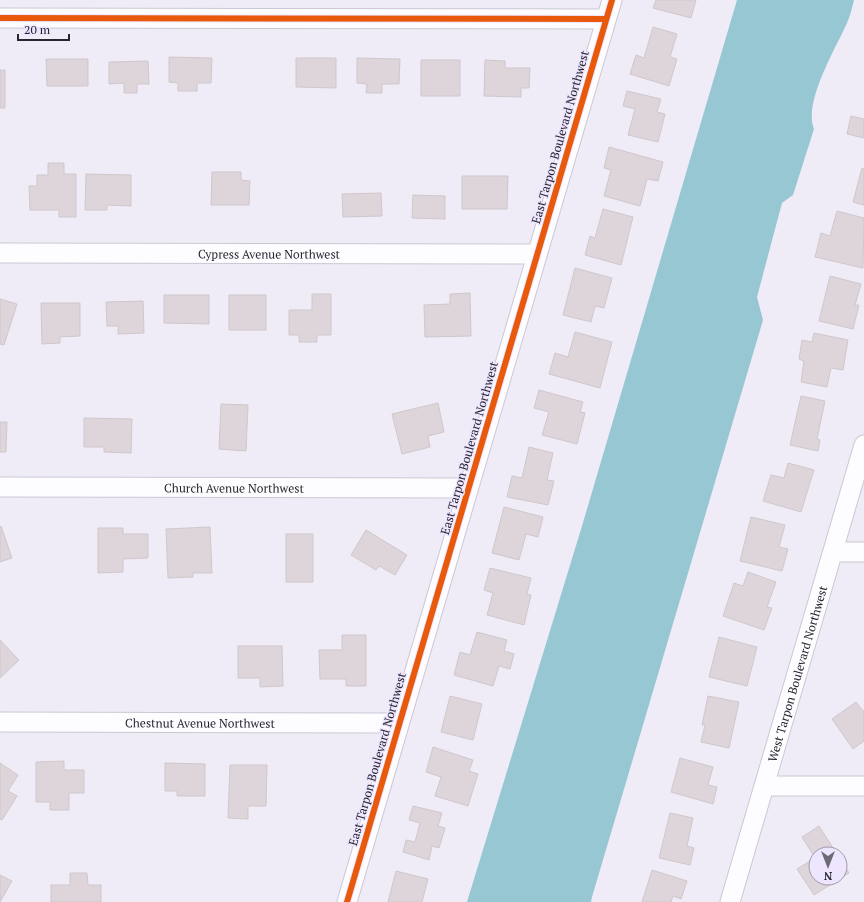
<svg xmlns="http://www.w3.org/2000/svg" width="864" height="902" viewBox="0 0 864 902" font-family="'PT Serif',serif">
<rect width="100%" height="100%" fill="#efecf8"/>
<!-- water -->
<path fill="#97c7d2" d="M737 0H854C852 8 850 16 847 23 836 48 803 102 814 129L793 195 782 203 757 297 763 320 592 897 591 902H467L582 526Z"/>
<!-- building -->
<path fill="#ddd5d9" stroke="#cfc7cb" d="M656 0H696L691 18 653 8Z
M653 27 677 34 670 57 677 59 669 86 630 74 636 55 644 58Z
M169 57 212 58 211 83H197V91H178V83L169 82Z
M296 58H336V88L296 87Z
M357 58 400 59 399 84H382V93H366L367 84 357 83Z
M46 59H88V86H47Z
M421 60H460V96H421Z
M485 60 505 61V68H530L529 88H521V97L484 96Z
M148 61 149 84H137V93H124V83L109 84V62Z
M0 70H5V108H0Z
M627 91 661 99 657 112 665 114 658 142 628 135 635 109 623 106Z
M851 116 864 119V138L847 134Z
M609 147 663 162 658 181 647 179 640 206 604 196 611 170 604 168Z
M48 163H64V174H76V217H59V210H30L29 186H37V175H48Z
M862 168 864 169V205L853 202Z
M212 172H241V180L250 181 249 205H211Z
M86 174 131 175V206L107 205V210H85Z
M462 176H508L507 209H462Z
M381 193 382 216 343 217 342 194Z
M413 195 445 196V219L412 218Z
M603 209 633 217 621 265 585 255 590 236 595 238Z
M837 211 864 218 863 268 815 257 821 233 830 236Z
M575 268 612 278 604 308 595 306 591 322 563 315Z
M830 276 861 284 855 305H859L853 329 819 321Z
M470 293 471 336 425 337 424 305 450 304V294Z
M312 294H331V335H317V342H299V335H289V310H312Z
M164 295H209V324L164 323Z
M229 295H266V330H229Z
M0 299 17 304 4 345 0 344Z
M143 301 144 333 118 334V326H107L106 302Z
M41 303H80V336L60 337V343L42 344Z
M575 332 612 342 600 388 549 374 555 353 568 357Z
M814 333 848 340 843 370 831 368 827 387 801 382 804 361 799 359 802 340 812 342Z
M539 390 583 402 580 412 585 413 577 444 542 435 549 412 534 408Z
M801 396 825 401 817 439 820 440 818 451 790 445Z
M438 403 444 432 428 436 430 447 402 454 392 414Z
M221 404 248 405 246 451 219 449Z
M84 418 132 419 131 453 104 452V447H84Z
M0 422H7L6 452H0Z
M529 447 553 453 547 480 554 481 548 505 507 497 512 476 522 478Z
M788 463 814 470 801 512 763 501 771 475 784 478Z
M504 507 543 517 538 537 526 534 519 560 492 553Z
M751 517 785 525 779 547 788 549 782 571 740 561Z
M1 526 12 558 0 562V527Z
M210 527 212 573H193V577L168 578 166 529Z
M98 528H123V534H148V558L123 559V572L98 573Z
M366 530 407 555 395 575 379 566 376 570 351 555Z
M286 534H313V582H286Z
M490 568 531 578 527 594 531 595 524 625 487 615 493 593 484 590Z
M748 572 776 582 767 607 772 608 764 630 723 616 734 583 743 586Z
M477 632 507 640 504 651 514 654 510 669 499 666 493 686 454 675 460 652 470 655Z
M342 635H366V686H346V679H320L319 650H342Z
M719 637 757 647 747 686 709 677Z
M0 640 19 660 0 678Z
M238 646H282L283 686 260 687V678H238Z
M450 696 482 704 473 740 441 732Z
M708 696 739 702 729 748 701 742 705 725H702Z
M856 702 863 711 864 710V741L853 749 832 719Z
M433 747 473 760 469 771 478 774 468 806 435 796 441 777 426 772Z
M680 758 713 767 708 785 717 787 713 804 671 792Z
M64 761V770H84V793H69V810H50V802H36V762Z
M0 763 18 775 8 791 17 796 2 820 0 819Z
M165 763 205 764V796H177V791H165Z
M230 765H267L266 806H248V819L228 818Z
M413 806 442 813 438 826 445 828 439 848 432 846 429 860 403 852 406 840 415 842 420 823 409 820Z
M670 813 693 818 687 846 694 848 690 865 659 858Z
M819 826 837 854H816V878H840V859L849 873 814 895 797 869 815 858 802 837Z
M652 870 687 881 681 899 673 896 671 902H642Z
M396 871 428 879 422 902H388Z
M70 873H87L88 885H101V902H51V885H70Z
M0 875 12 881 0 902Z"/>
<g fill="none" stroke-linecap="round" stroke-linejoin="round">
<defs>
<g id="minor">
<path d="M0 18 606 19"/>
<path id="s1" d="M0 253 537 254"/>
<path id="s2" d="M0 487 468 488"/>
<path d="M833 552H864"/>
<path id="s3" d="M0 722 399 723"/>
<path d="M764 786H864"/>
<path d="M347 902 612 0"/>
<path id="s4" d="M730 902 864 445"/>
</g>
</defs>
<!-- minor casing -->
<use href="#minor" stroke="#cbc8d4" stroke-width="21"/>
<!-- minor -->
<use href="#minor" stroke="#fdfcfe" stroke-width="19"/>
<defs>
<path id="cycleway" d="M0 18 606 19
M347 902 612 0"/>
</defs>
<!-- cycleway casing -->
<use href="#cycleway" stroke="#ede6fe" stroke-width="8"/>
<!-- cycleway -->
<use href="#cycleway" stroke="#e8590c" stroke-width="6"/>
</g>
<g text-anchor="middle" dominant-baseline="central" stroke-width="3" stroke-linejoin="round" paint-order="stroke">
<!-- street labels -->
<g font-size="12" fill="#282530" stroke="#ede6fe">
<text transform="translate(560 137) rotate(-74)">East Tarpon Boulevard Northwest</text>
<text stroke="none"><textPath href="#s1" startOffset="269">Cypress Avenue Northwest</textPath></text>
<text transform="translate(469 448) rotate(-74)">East Tarpon Boulevard Northwest</text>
<text stroke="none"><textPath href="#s2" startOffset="234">Church Avenue Northwest</textPath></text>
<text stroke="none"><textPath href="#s4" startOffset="238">West Tarpon Boulevard Northwest</textPath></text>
<text stroke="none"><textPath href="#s3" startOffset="200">Chestnut Avenue Northwest</textPath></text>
<text transform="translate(377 759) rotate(-74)">East Tarpon Boulevard Northwest</text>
</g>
</g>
<!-- north arrow -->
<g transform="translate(828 866) rotate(180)"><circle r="19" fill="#ede6fe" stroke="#9e99ac"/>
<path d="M0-3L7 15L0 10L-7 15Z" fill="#6e6b76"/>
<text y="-6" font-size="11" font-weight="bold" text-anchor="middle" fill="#282530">N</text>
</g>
<!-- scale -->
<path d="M18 34v6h51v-6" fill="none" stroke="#282530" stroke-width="2"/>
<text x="24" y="34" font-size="12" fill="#282530" stroke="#ede6fe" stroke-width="3" paint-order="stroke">20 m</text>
</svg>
